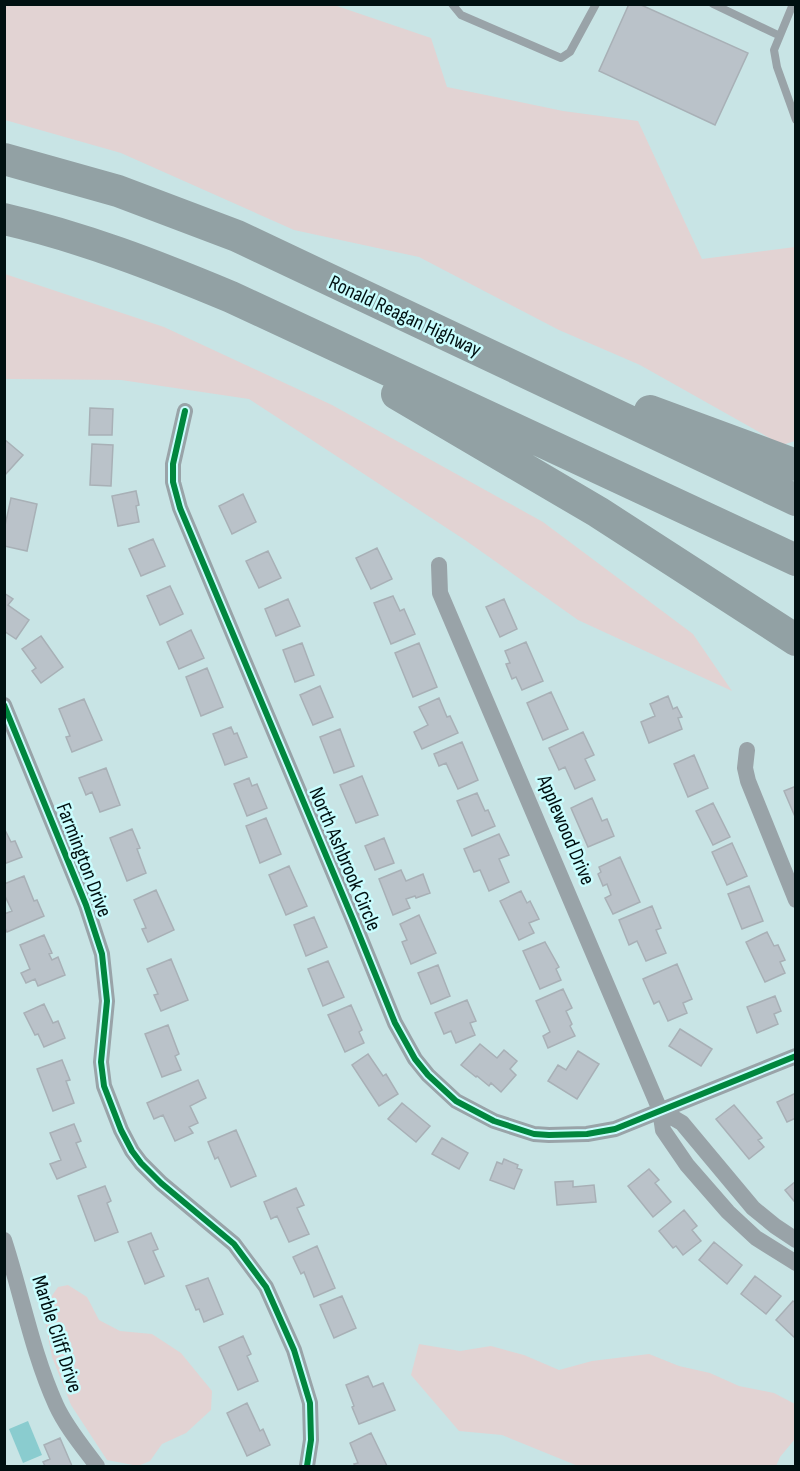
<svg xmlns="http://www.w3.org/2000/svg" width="800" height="1471" viewBox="0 0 800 1471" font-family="'Sofia Sans Condensed',sans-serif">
<rect width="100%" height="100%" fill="#c8e4e5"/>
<!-- green -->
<path fill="#e2d3d3" d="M4 5H334L431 38 447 87 563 111 638 121 702 259 795 247V441L782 445 640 365 559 330 419 257 294 230 121 153 5 120Z
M5 274 164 327 332 405 543 522 693 634 732 691 578 620 465 540 249 399 121 380 5 379Z
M68 1285 87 1297 99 1320 120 1331 152 1334 181 1353 212 1391 211 1410 186 1433 162 1444 150 1461 138 1466 107 1460 71 1405 52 1357 44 1316 49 1300 58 1287Z
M419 1344 460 1351 491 1346 524 1355 559 1370 592 1361 649 1354 679 1366 710 1373 739 1386 774 1393 795 1404V1439L780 1457 776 1466H578L502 1435 459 1431 411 1375Z"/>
<!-- water -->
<path fill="#8acccf" d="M28 1421 42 1455 23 1463 9 1429Z"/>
<!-- building -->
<path fill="#bac2c9" stroke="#a8b0b6" stroke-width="1.5" d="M629 4H639L748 53 715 125 599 71Z
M90 408 113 409 112 435H89Z
M4 439 23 455 4 476Z
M92 444 113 445 111 486 90 485Z
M136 491 139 505 136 506 139 522 118 526 112 496Z
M243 494 256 522 232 534 219 506Z
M11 498 37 504 27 551 4 546V530Z
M153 539 165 566 141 576 129 549Z
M377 548 392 579 371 589 356 558Z
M268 551 281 578 259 588 246 561Z
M170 586 183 614 160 625 147 596Z
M4 593 13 599 8 605 29 620 16 639 4 631Z
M393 596 400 611 404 609 415 634 391 644 374 603Z
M288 599 300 626 276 636 265 609Z
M504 599 517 629 500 637 486 607Z
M191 630 204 658 179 669 167 642Z
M41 636 63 667 41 683 32 671 36 668 22 649Z
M526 642 543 681 522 690 516 677 512 679 506 664 510 663 505 651Z
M302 643 314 675 295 682 283 650Z
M419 643 437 687 413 697 395 653Z
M207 668 223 707 201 716 186 677Z
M320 686 333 717 313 725 300 695Z
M551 692 568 729 543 740 527 703Z
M668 696 673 709 677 707 682 717 678 718 682 729 649 743 641 722 655 716 650 704Z
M439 698 447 717 450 716 458 733 422 749 414 732 428 725 419 707Z
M84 699 102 740 72 752 66 737 70 736 59 709Z
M231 727 234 734 237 733 247 757 225 765 213 734Z
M340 729 354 766 334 773 320 737Z
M583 732 594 755 585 759 595 780 575 789 565 767 559 770 549 748Z
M462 742 478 780 458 789 446 763 439 766 434 754Z
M694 755 708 788 688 797 674 764Z
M106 768 120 805 100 812 92 792 86 795 79 778Z
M362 776 378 815 356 823 340 785Z
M249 778 252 786 257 784 267 808 247 816 234 784Z
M796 786V819L784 791Z
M477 793 485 811 488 810 495 826 472 836 457 801Z
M592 798 602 821 607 819 614 836 588 847 571 808Z
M713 803 730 837 713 845 696 811Z
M266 818 281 854 260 863 246 826Z
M4 828 11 842 15 841 22 857 4 864Z
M132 829 140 848 137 849 146 873 127 881 110 838Z
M499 834 509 855 499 859 509 882 489 891 480 870 474 872 464 849Z
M384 838 394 863 375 870 365 846Z
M732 843 747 876 727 885 712 852Z
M620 857 640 902 613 914 605 898 611 895 607 884 603 886 598 874 601 872 599 867Z
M289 866 307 906 286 915 269 875Z
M401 870 406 881 423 874 430 893 416 898 415 896 406 899 410 908 393 915 379 879Z
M24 876 34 901 37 900 44 916 7 932 4 926V914L12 911 4 894V884Z
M749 886 763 921 742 929 728 894Z
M156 890 174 930 148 942 142 929 146 928 134 900Z
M521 891 527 903 530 901 539 919 529 923 534 933 519 940 500 901Z
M652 906 661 928 656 930 666 953 646 961 637 941 629 945 619 920Z
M419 915 436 953 411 964 402 942 407 940 400 924Z
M314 917 327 947 306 956 294 925Z
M767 932 774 946 778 945 785 960 780 962 785 973 765 982 746 942Z
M44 935 52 953 49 954 52 960 58 957 65 975 38 986 35 979 26 983 21 973 30 969 20 945Z
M545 942 559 967 556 969 561 980 540 989 523 951Z
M171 959 188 1000 161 1011 154 995 158 994 147 969Z
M328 961 344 997 323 1006 308 969Z
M677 964 692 999 683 1003 687 1013 668 1021 659 1001 654 1004 643 979Z
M438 965 450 996 431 1004 418 973Z
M563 989 572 1008 566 1011 572 1024 570 1026 575 1036 548 1048 543 1036 550 1032 536 1001Z
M775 996 781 1011 774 1014 778 1024 757 1033 747 1007Z
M467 1000 476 1021 470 1023 475 1035 456 1043 451 1031 444 1034 435 1013Z
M44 1004 53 1023 58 1021 65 1038 44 1047 38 1034 35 1035 24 1013Z
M351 1005 362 1030 359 1032 364 1043 345 1052 328 1015Z
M168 1025 179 1054 175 1056 181 1070 162 1077 145 1034Z
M680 1029 712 1049 701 1066 669 1046Z
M480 1044 497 1058 504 1050 517 1061 510 1069 516 1075 501 1092 491 1083 489 1086 477 1076 476 1077 461 1065Z
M578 1051 599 1064 577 1099 548 1081 558 1065 566 1070Z
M368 1054 383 1076 386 1074 398 1094 379 1106 352 1065Z
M62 1060 70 1080 66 1081 74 1103 53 1111 37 1069Z
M198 1080 206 1098 190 1106 198 1123 189 1127 193 1133 175 1141 163 1115 154 1119 147 1103Z
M796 1093V1118L787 1122 777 1102Z
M402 1103 430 1126 416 1142 388 1119Z
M734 1105 762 1138 758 1140 764 1147 749 1159 716 1119Z
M74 1124 81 1141 76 1143 86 1167 57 1179 50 1164 61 1160 50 1133Z
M236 1130 256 1176 231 1187 218 1157 215 1159 208 1142Z
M442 1138 468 1153 459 1169 432 1154Z
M504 1159 518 1165 517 1168 522 1170 514 1189 490 1180 497 1162 502 1164Z
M649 1169 659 1180 655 1183 671 1202 653 1217 628 1186Z
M573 1181V1187L594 1185 596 1202 557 1205 555 1182Z
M796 1181V1200L794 1201 785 1190Z
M105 1186 111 1201 107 1203 118 1232 95 1241 78 1196Z
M296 1188 304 1205 297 1208 309 1234 289 1242 277 1216 271 1219 264 1202Z
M684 1210 697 1226 692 1230 701 1241 683 1255 676 1246 673 1248 659 1231Z
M151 1233 158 1249 153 1251 164 1276 145 1284 128 1242Z
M714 1242 742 1265 727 1284 699 1260Z
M317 1246 335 1288 314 1297 304 1272 301 1274 293 1257Z
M755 1276 781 1296 766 1314 741 1294Z
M208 1278 223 1314 204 1322 199 1309 196 1310 186 1286Z
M342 1296 356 1328 334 1338 320 1305Z
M793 1301 796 1303V1339L776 1320Z
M243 1336 251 1354 247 1356 258 1381 238 1390 219 1347Z
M368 1376 373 1387 383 1383 395 1410 359 1424 352 1407 354 1406 346 1385Z
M247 1403 260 1431 263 1429 270 1445 247 1456 227 1413Z
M371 1433 387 1466H355L354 1464 358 1463 350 1443Z
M60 1438 72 1466H45L43 1462 50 1459 44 1445Z"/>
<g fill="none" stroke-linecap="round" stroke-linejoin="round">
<!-- lane -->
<path stroke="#99a3a8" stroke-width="8" d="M452 4 461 15 561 58 570 52 596 4
M713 4 778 35
M793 4 774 50 777 67 796 120"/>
<!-- street -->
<path stroke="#99a3a8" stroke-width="16" d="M185 411 173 464V482L180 508 354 922 395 1023 415 1059 428 1075 456 1101 494 1121 534 1134 549 1135 587 1134 615 1129 796 1056
M439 565 440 593 660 1110 663 1130 687 1165 728 1212 756 1238 796 1263
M4 705 86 905 102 954 107 1001 101 1062 104 1086 121 1130 132 1151 141 1163 161 1183 234 1244 266 1287 294 1350 310 1403 311 1440 307 1466
M747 750 745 768 748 781 796 900
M660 1110 682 1123 753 1208 775 1226 796 1240
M4 1240C22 1295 32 1352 56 1405 66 1427 83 1447 97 1466"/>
<!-- highway -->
<path stroke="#92a1a4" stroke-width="32" d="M4 159 118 191 237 236 796 500
M4 219C82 237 157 266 231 297L796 560
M397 394 598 512 796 640
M650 411 796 465"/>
<defs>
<path id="cycleway" d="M185 411 173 464V482L180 508 354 922 395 1023 415 1059 428 1075 456 1101 494 1121 534 1134 549 1135 587 1134 615 1129 796 1056
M4 705 86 905 102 954 107 1001 101 1062 104 1086 121 1130 132 1151 141 1163 161 1183 234 1244 266 1287 294 1350 310 1403 311 1440 307 1466"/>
</defs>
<!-- cycleway casing -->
<use href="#cycleway" stroke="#c9fdfe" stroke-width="10"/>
<!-- cycleway -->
<use href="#cycleway" stroke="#00873e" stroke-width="6"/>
</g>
<g text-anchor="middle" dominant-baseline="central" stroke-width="5" stroke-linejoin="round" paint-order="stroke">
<!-- street labels -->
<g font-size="21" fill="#001011" stroke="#c9fdfe">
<text transform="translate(405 316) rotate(25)">Ronald Reagan Highway</text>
<text transform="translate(566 830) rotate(67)">Applewood Drive</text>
<text transform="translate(345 859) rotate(67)">North Ashbrook Circle</text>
<text transform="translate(84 860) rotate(69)">Farmington Drive</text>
<text transform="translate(57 1334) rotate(72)">Marble Cliff Drive</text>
</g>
</g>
<!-- border -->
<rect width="800" height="1471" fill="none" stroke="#001011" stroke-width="12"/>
</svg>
